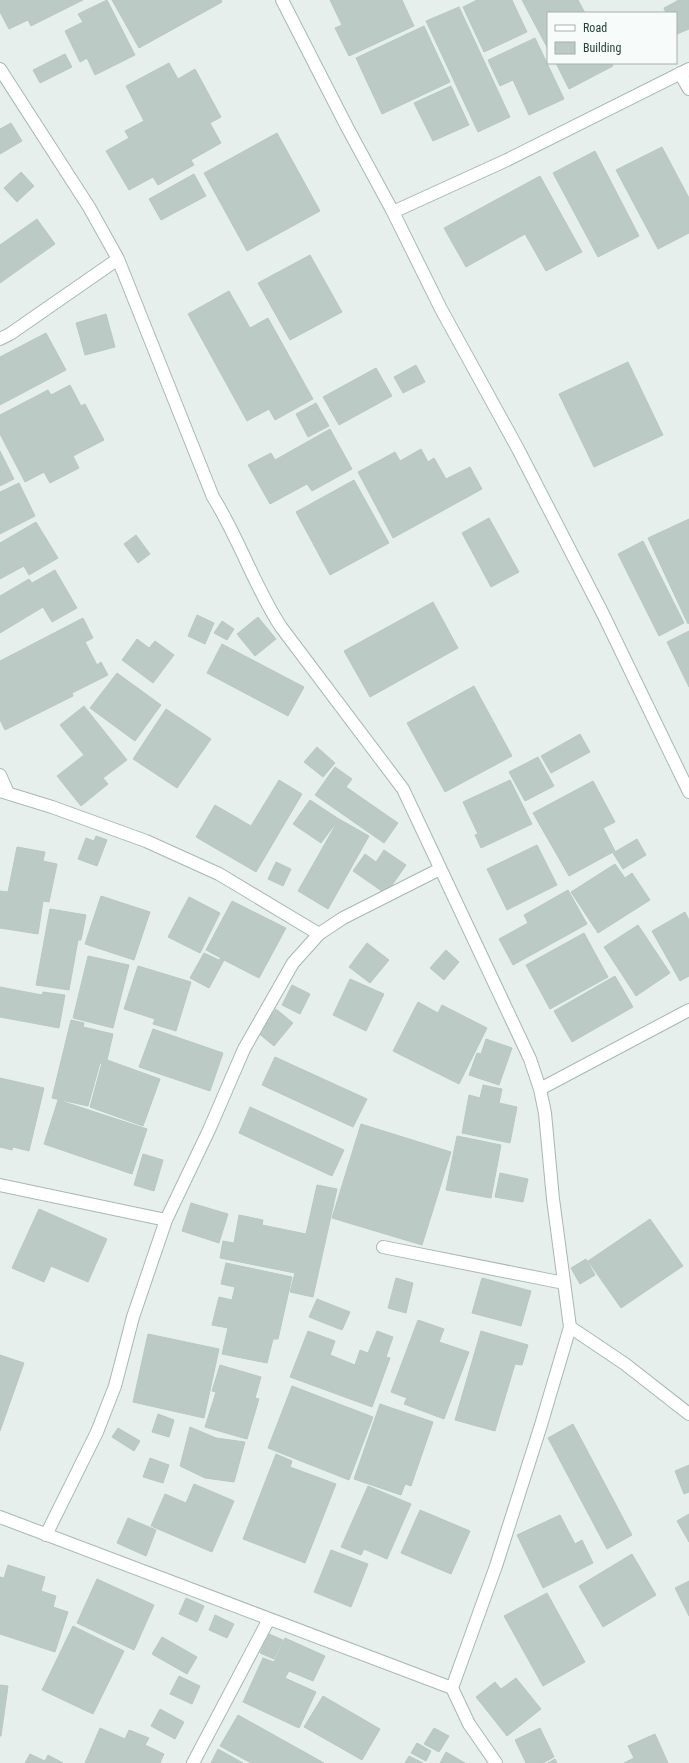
<svg xmlns="http://www.w3.org/2000/svg" width="689" height="1763" viewBox="0 0 689 1763" font-family="'Roboto Condensed',sans-serif">
<rect width="100%" height="100%" fill="#e6efeb"/>
<!-- building -->
<path fill="#bbcac4" stroke="#b8c9c2" d="M0 0H83L31 26 28 20 9 29 0 12Z
M107 0 135 55 95 75 87 58 80 62 65 31 83 22 78 14Z
M112 0H221L222 2 139 48Z
M330 0H402L414 26 349 56 335 28 342 25Z
M477 0H512L527 32 484 52 463 7Z
M522 0H578L585 13H548V49Z
M679 0H689V29L677 34 676 13H666L664 8Z
M459 7 510 117 478 132 426 21Z
M424 26 450 82 382 114 356 58Z
M535 38 564 99 529 115 513 80 500 86 488 60Z
M65 54 72 67 40 83 33 70Z
M169 63 178 79 195 69 221 117 210 123 221 143 191 160 194 165 158 185 153 177 129 190 106 151 129 138 125 131 144 121 126 86Z
M556 63H611L613 66 569 89Z
M451 86 469 125 433 141 414 103Z
M11 123 22 141 0 154V129Z
M277 133 320 211 247 251 204 173Z
M662 147 689 198V233L658 249 616 170Z
M595 151 639 236 598 257 553 173Z
M21 172 34 186 17 202 4 188Z
M194 174 206 196 161 220 149 199Z
M540 176 582 252 546 271 525 234 466 267 444 228Z
M37 219 55 244 0 283V245Z
M310 255 342 312 290 340 258 283Z
M229 291 250 328 268 318 313 399 275 420 269 409 247 421 188 314Z
M106 314 115 347 85 355 76 323Z
M46 333 66 370 0 405V357Z
M628 362 663 435 594 467 559 394Z
M416 365 425 382 403 393 394 377Z
M376 368 392 396 339 425 323 397Z
M70 385 81 406 85 404 104 440 73 456 79 468 50 483 44 472 25 482 0 434V415L48 390 51 395Z
M316 403 329 426 308 437 296 414Z
M330 429 352 469 312 491 307 484 270 504 248 465 271 453 275 460Z
M421 449 428 462 434 458 446 479 470 467 482 489 393 538 358 472 395 452 400 461Z
M0 451 14 479 0 486Z
M354 480 389 543 330 575 296 512Z
M19 483 35 516 0 534V492Z
M489 518 519 572 491 587 462 533Z
M689 519V623L688 624 648 538Z
M36 522 58 558 29 575 24 566 0 579V543Z
M136 535 150 554 138 563 124 544Z
M643 541 684 623 659 636 618 554Z
M55 570 77 608 52 622 43 607 0 633V596L29 579 32 583Z
M433 602 458 648 370 697 344 651Z
M197 615 214 623 205 644 188 636Z
M258 617 276 639 255 656 237 634Z
M83 618 93 638 85 642 97 665 101 662 108 675 72 693 73 696 5 730 0 720V661Z
M222 621 234 629 227 640 214 633Z
M689 631V687L667 642Z
M137 639 149 648 155 641 174 655 153 683 122 660Z
M222 644 304 687 288 716 207 673Z
M117 673 161 705 135 741 90 708Z
M474 686 512 756 445 792 407 723Z
M84 706 127 760 103 778 108 784 81 806 57 776 84 755 60 725Z
M166 709 211 739 177 788 133 759Z
M580 734 590 752 551 773 541 756Z
M317 747 335 763 323 777 304 762Z
M538 757 554 786 525 801 509 772Z
M335 767 352 779 346 787 398 823 384 843 315 795Z
M279 780 302 794 256 872 196 837 215 805 251 826Z
M510 780 532 824 481 848 475 835 478 834 463 802Z
M593 781 615 822 603 828 615 851 569 876 533 813Z
M310 800 339 819 321 843 293 824Z
M339 819 369 836 328 909 298 891Z
M96 836 107 840 97 866 78 859 86 838 94 841Z
M637 839 646 855 623 869 613 853Z
M537 845 557 885 507 910 487 869Z
M17 847 45 852 43 861 57 864 49 902 43 901 38 934 0 928V891L8 892Z
M384 850 406 865 386 894 353 871 365 854 376 862Z
M276 862 291 869 283 886 268 879Z
M615 864 625 878 632 873 650 900 598 933 571 892Z
M568 890 587 924 513 965 499 939 528 923 524 915Z
M101 896 150 912 134 960 85 944Z
M189 897 220 913 200 953 168 937Z
M232 901 286 928 259 978 224 960 209 988 190 978 204 953 219 960 221 958 206 950Z
M50 909 86 915 81 940H78L69 990 36 985Z
M685 912 689 920V976L680 981 652 931Z
M638 925 670 973 636 996 604 947Z
M584 933 608 977 550 1009 526 965Z
M367 943 389 960 370 983 349 967Z
M446 950 459 962 444 980 430 968Z
M88 956 129 965 113 1028 73 1018Z
M138 966 191 982 176 1031 153 1024 155 1019 124 1009Z
M615 976 633 1007 572 1042 554 1011Z
M350 979 384 994 366 1031 333 1015Z
M292 985 310 994 300 1014 282 1005Z
M0 987 42 995 43 992 65 995 59 1028 0 1017Z
M418 1002 438 1013 442 1005 487 1028 459 1084 393 1051Z
M276 1009 293 1023 274 1046 257 1032Z
M71 1020 84 1023 83 1027 113 1034 107 1060 160 1079 143 1126 90 1107 102 1063H100L88 1106 52 1098Z
M153 1029 223 1053 210 1091 139 1067Z
M486 1039 512 1048 499 1085 469 1075 477 1053 481 1054Z
M275 1057 367 1099 353 1127 262 1085Z
M0 1078 44 1088 29 1151 13 1147 12 1150 0 1147Z
M483 1085 502 1089 499 1103 517 1107 510 1143 462 1133 469 1095 480 1098Z
M58 1100 147 1129 132 1174 44 1144Z
M250 1107 344 1150 332 1176 239 1133Z
M361 1124 451 1152 422 1245 332 1218Z
M457 1136 501 1145 491 1198 446 1190Z
M143 1154 163 1160 154 1191 134 1185Z
M500 1173 528 1179 523 1202 495 1197Z
M317 1185 337 1189 313 1297 290 1292 295 1273 220 1258 223 1241 234 1243 239 1215 263 1220 262 1225 306 1234Z
M191 1203 228 1214 219 1243 182 1231Z
M39 1209 107 1239 88 1282 51 1266 44 1282 12 1268Z
M650 1219 683 1266 621 1308 588 1261Z
M586 1259 595 1275 580 1284 571 1268Z
M226 1263 292 1277 278 1339H273L267 1363 222 1354 228 1328 212 1325 219 1297 232 1300 235 1287 221 1284Z
M396 1278 413 1283 406 1313 388 1308Z
M482 1278 531 1291 521 1326 472 1313Z
M317 1299 350 1312 342 1330 309 1317Z
M418 1320 444 1329 439 1342 469 1352 444 1419 404 1404 407 1398 391 1392Z
M308 1331 335 1341 330 1355 355 1365 360 1350 368 1353 377 1331 393 1337 386 1357 390 1358 372 1407 290 1377Z
M481 1331 528 1345 522 1365 515 1364 495 1431 455 1420Z
M148 1334 219 1349 204 1418 133 1402Z
M0 1355 24 1363 0 1431Z
M220 1365 261 1377 255 1398 259 1399 247 1439 205 1427 216 1392 212 1391Z
M292 1386 373 1417 349 1480 268 1448Z
M380 1404 433 1422 411 1486 405 1484 401 1495 354 1479Z
M158 1414 174 1420 169 1437 152 1432Z
M573 1424 632 1535 607 1549 548 1438Z
M190 1427 216 1438 245 1442 234 1482 205 1478 180 1466Z
M118 1428 140 1441 134 1451 112 1437Z
M276 1454 292 1461 290 1467 336 1484 305 1563 243 1539Z
M150 1458 169 1465 163 1483 143 1477Z
M689 1465V1492L684 1494 675 1471Z
M194 1484 234 1501 212 1552 151 1526 165 1494 186 1503Z
M368 1486 411 1504 387 1559 364 1549 361 1555 341 1547Z
M420 1510 470 1531 451 1574 401 1553Z
M689 1514V1542L677 1521Z
M560 1515 575 1544 582 1540 593 1563 543 1588 517 1535Z
M128 1518 156 1530 146 1556 117 1543Z
M331 1550 368 1564 351 1607 314 1592Z
M632 1554 656 1595 603 1627 579 1586Z
M8 1565 45 1577 41 1591 56 1596 53 1607 68 1612 55 1652 0 1634V1577L4 1578Z
M97 1579 154 1605 134 1650 77 1623Z
M689 1581V1616L675 1588Z
M547 1593 585 1662 543 1686 504 1616Z
M186 1598 204 1606 197 1622 179 1614Z
M215 1615 234 1624 227 1638 209 1630Z
M73 1626 124 1651 93 1714 42 1690Z
M269 1634 283 1640 274 1659 260 1653Z
M162 1637 197 1657 187 1674 152 1654Z
M285 1638 325 1656 313 1681 289 1671 285 1678 316 1692 299 1728 243 1702 263 1658 274 1662Z
M179 1676 200 1686 192 1704 170 1694Z
M516 1678 541 1709 507 1736 476 1697 495 1682 501 1689Z
M0 1685 8 1686 1 1736H0Z
M323 1696 380 1729 362 1760 304 1727Z
M160 1709 184 1722 175 1739 151 1726Z
M238 1715 324 1763H251L220 1746Z
M100 1728 125 1739 129 1730 149 1738 145 1745 164 1754 160 1763H85Z
M434 1728 449 1736 439 1752 424 1744Z
M540 1728 554 1757 543 1763H526L515 1740Z
M655 1734 668 1763H624L634 1758 628 1746Z
M417 1743 431 1751 426 1761 411 1753Z
M218 1749 243 1763H211Z
M446 1752 465 1763H440Z
M30 1754 45 1761 48 1755 63 1763H25Z
M409 1756 423 1763H405Z
M555 1759 557 1763H548Z"/>
<g fill="none" stroke-linecap="round" stroke-linejoin="round">
<defs>
<path id="minor" d="M282 0 347 127 393 212 441 309 518 449 603 614 689 792
M0 69 89 207 118 259 213 497C239 538 254 586 281 627L403 789 530 1059 540 1089 545 1113 553 1199 570 1327 541 1425 496 1566 452 1688
M680 73 689 89
M393 212 507 160 689 69
M0 339 10 334 118 259
M0 775 8 793
M0 791 52 807 146 841 219 874 319 934
M540 1089 689 1010
M0 1185 166 1220
M383 1247 564 1283
M570 1327 625 1364 689 1414
M0 1517 452 1688 469 1724 496 1763
M46 1535 97 1432 115 1386 133 1317 166 1220 209 1130 244 1049 293 963 319 934 343 918 440 869
M193 1763 269 1619"/>
</defs>
<!-- minor casing -->
<use href="#minor" stroke="#a8b8b2" stroke-width="14"/>
<!-- minor -->
<use href="#minor" stroke="#fff" stroke-width="12"/>
</g>
<!-- legend -->
<rect x="547" y="12" width="130" height="52" fill="#f7fbf9" stroke="#a3b1ad"/>
<rect x="555" y="25" width="20" height="6" fill="#ffffff" stroke="#a3b1ad"/>
<text x="583" y="32" font-size="12" fill="#24423a">Road</text>
<rect x="555" y="42" width="20" height="12" fill="#bbcac4" stroke="#a3b1ad"/>
<text x="583" y="52" font-size="12" fill="#24423a">Building</text>
</svg>
